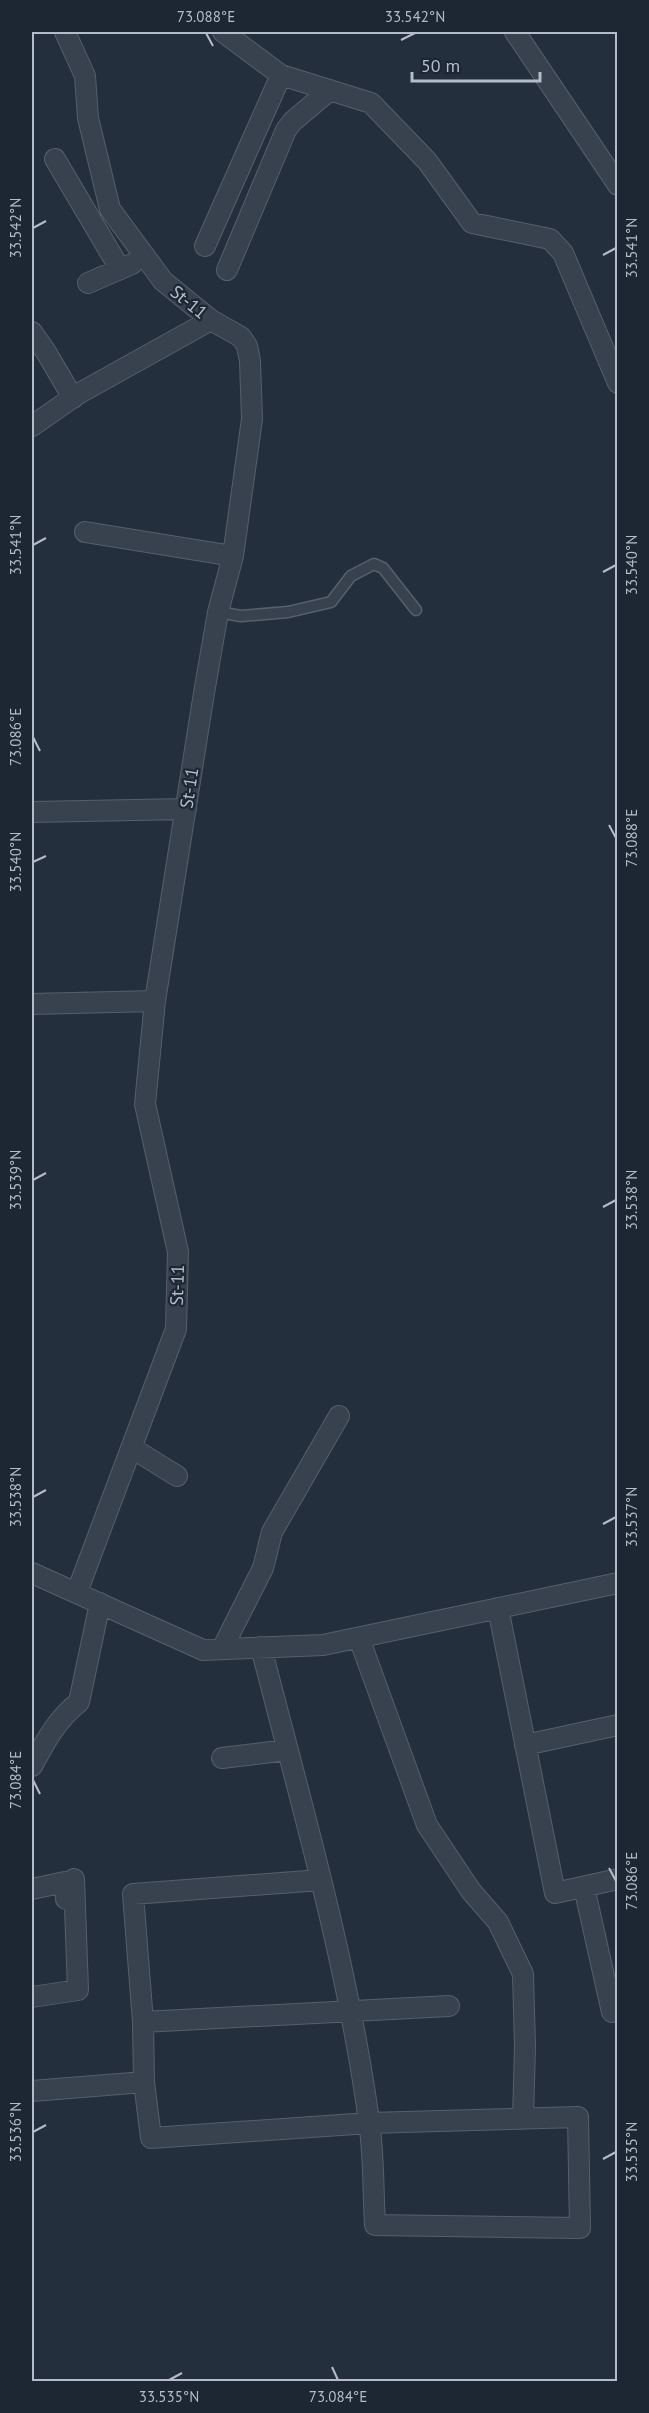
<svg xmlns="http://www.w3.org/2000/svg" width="649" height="2413" viewBox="0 0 649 2413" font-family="'PT Sans',sans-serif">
<rect width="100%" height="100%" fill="#242f3e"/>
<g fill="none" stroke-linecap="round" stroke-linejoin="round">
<defs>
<path id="service" d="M218 612 241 616 288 612 331 602 351 576 374 564 383 568 416 610"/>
<path id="minor" d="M65 32 85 76 88 118 110 209 163 281 211 320 241 337 247 346 250 361 252 419 233 556 218 612 204 693 155 1001 145 1104 178 1252 176 1329 77 1592
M223 32 281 75 371 103 427 161 472 223 550 239 563 253 618 383
M515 32 618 185
M55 159 120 269
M205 246 281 75
M227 270 286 130 293 121 330 90
M88 283 132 264
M32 332 46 352 73 398
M32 426 78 394 211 320
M85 532 233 556
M32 812 186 809
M32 1004 155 1001
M132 1448 177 1476
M32 1573 203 1650 323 1645 618 1583
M498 1608 555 1893 618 1879
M359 1638 427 1825 471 1891 498 1922 523 1974 525 2046 523 2119
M261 1647C301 1804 347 1960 369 2121 374 2155 373 2191 375 2225L580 2228 578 2117 369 2123 151 2138 144 2082 143 2022 133 1894 321 1880
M222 1649 263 1568 272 1532 339 1416
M525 1745 618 1725
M222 1758 287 1750
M32 1766C45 1742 57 1719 79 1702L100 1603
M584 1887 612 2012 618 2011
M32 1889 65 1882 66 1899
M32 1997 78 1990 74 1879
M143 2022 449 2006
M32 2091 144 2082"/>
</defs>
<!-- service casing -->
<use href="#service" stroke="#565f6c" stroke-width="13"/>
<!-- minor casing -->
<use href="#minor" stroke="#565f6c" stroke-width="22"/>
<!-- service -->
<use href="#service" stroke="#38414e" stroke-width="10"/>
<!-- minor -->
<use href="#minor" stroke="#38414e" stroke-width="20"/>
</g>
<!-- ticks -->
<path fill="none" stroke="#b4bcc9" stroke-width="2" d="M206 33 213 46M401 40 415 33M33 228 46 221M603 255 616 248M33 545 46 538M603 572 616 565M33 737 40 751M609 825 616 838M33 862 46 856M33 1180 46 1173M603 1207 616 1200M33 1497 46 1490M603 1524 616 1517M33 1780 40 1794M609 1868 616 1881M33 2132 46 2125M603 2159 616 2152M332 2367 338 2380M169 2380 182 2373"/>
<g text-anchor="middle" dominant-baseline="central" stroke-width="4.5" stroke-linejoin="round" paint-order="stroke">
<!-- street labels -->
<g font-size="18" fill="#b4bcc9" stroke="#1d2633">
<text transform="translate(189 302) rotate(39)">St-11</text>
<text transform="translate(189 788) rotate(-81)">St-11</text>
<text transform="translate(177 1285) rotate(-88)">St-11</text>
</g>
</g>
<!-- border -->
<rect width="649" height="2413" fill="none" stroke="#1d2633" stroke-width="66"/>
<!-- scale -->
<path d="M412 72v9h128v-9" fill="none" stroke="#b4bcc9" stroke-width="3"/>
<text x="421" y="72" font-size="18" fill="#b4bcc9" stroke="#1d2633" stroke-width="4.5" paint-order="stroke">50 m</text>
<rect x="33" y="33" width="583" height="2347" fill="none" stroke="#b4bcc9" stroke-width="2"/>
<g font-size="15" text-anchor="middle" fill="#b4bcc9">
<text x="206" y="22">73.088°E</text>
<text x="415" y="22">33.542°N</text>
<text transform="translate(16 228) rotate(-90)" y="5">33.542°N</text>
<text transform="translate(632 248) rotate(-90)" y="5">33.541°N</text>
<text transform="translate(16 545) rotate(-90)" y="5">33.541°N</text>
<text transform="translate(632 565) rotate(-90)" y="5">33.540°N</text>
<text transform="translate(16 737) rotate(-90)" y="5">73.086°E</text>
<text transform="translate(632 838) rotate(-90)" y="5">73.088°E</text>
<text transform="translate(16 862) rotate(-90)" y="5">33.540°N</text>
<text transform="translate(16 1180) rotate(-90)" y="5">33.539°N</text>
<text transform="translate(632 1200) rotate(-90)" y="5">33.538°N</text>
<text transform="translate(16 1497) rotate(-90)" y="5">33.538°N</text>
<text transform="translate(632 1517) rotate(-90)" y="5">33.537°N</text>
<text transform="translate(16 1780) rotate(-90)" y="5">73.084°E</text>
<text transform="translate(632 1881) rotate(-90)" y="5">73.086°E</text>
<text transform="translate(16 2132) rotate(-90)" y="5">33.536°N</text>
<text transform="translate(632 2152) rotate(-90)" y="5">33.535°N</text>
<text x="169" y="2402">33.535°N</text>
<text x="338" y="2402">73.084°E</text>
</g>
</svg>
